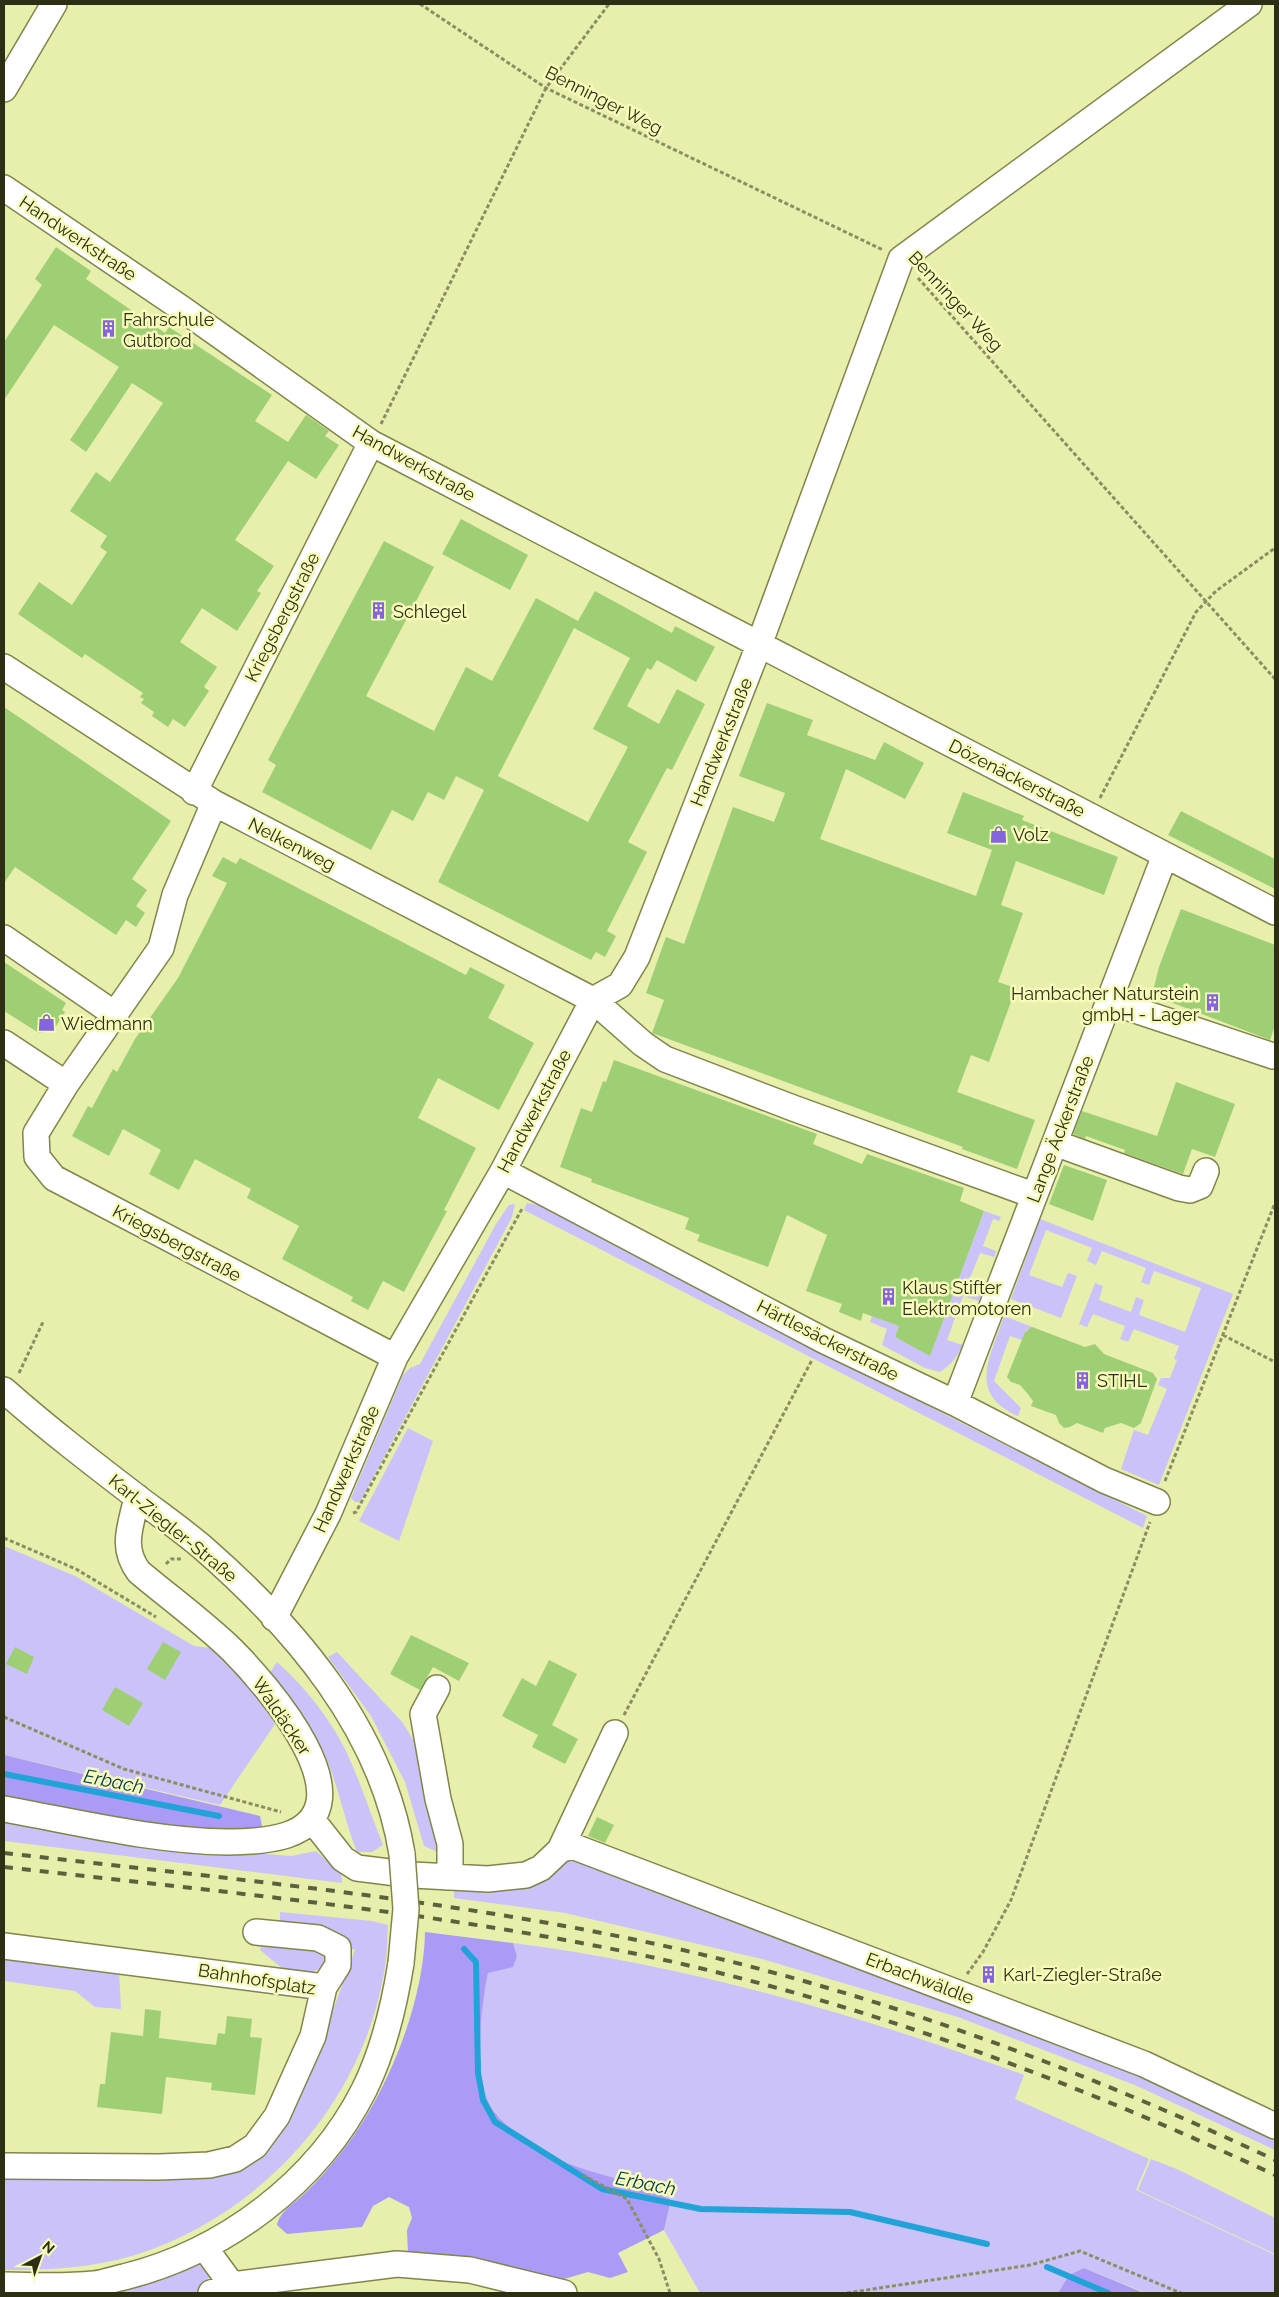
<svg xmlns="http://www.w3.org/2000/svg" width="1279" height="2297" viewBox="0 0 1279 2297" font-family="Raleway,sans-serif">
<rect width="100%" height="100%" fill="#e8eeac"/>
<!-- green -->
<path fill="#cbc2f9" d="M527 1203 539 1205 942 1413 1147 1516 1143 1528 524 1210Z
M515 1204 512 1217 360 1502H355L351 1498 403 1375 410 1368 420 1364 496 1224 509 1205Z
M984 1211 1001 1217 999 1221 993 1219 983 1246 996 1251 994 1257 980 1253 970 1278 987 1285 979 1301 963 1296 947 1340 963 1345C957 1357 951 1365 940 1372L925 1368 882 1345 887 1329 870 1322 872 1316 899 1326 895 1337 930 1355Z
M1040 1219 1233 1294 1159 1485 1121 1469 1134 1430 1148 1435 1167 1389 1158 1385 1161 1378H1170L1177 1360 1174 1359 1179 1346 1134 1329 1128 1342 1120 1339 1125 1326 1093 1314 1087 1327 1079 1324 1095 1283 1103 1286 1099 1300 1131 1312 1136 1297 1144 1300 1139 1315 1185 1332 1201 1288 1154 1271 1149 1285 1141 1282 1146 1268 1102 1251 1096 1265 1087 1261 1092 1248 1046 1230 1029 1275 1062 1287 1068 1273 1077 1276 1061 1318 1011 1299Z
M1004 1316 1035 1328 1026 1330 1022 1340 1010 1336 994 1381 1021 1408 1018 1416C966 1393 991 1356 1004 1316Z
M408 1428 433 1441 399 1541 359 1521Z
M4 1546 75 1576 194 1646 211 1648 246 1678 275 1724 220 1805 4 1755Z
M337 1652 403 1723 417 1746 440 1853 424 1846 405 1782 371 1716 328 1657Z
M277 1662C303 1685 329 1717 345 1749 360 1780 370 1813 383 1845L372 1852H357C343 1817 337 1777 319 1743 305 1718 286 1696 269 1674Z
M4 1814 240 1852 291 1856 316 1851 327 1861 341 1869 342 1883 4 1841Z
M579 1857 952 1995 1275 2130V2150L1137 2086 958 2017 762 1959 565 1913 454 1898V1888L559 1861Z
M280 1912 372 1921 388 1925C387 1943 387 1961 383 1978 359 2107 260 2215 135 2255 93 2268 48 2270 4 2270V2179L108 2178 231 2166 317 2054 355 1950 321 1935 280 1925Z
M288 1940 322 1946 325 1956 324 1966 311 1973 283 1969 260 1950 261 1946Z
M513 1943C688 1965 859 2015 1024 2075L1015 2099 1149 2159 1136 2190 1275 2255V2293H1146L1084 2268 1069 2275 1058 2293H700L664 2230 671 2200C640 2182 608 2178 574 2166 558 2160 532 2146 517 2136 510 2131 492 2109 488 2101 473 2068 480 2008 488 1973L517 1956Z
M4 1956 119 1971 121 2009 95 2007 75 1991 4 1981Z
M1151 2159 1179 2170 1275 2218V2254L1138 2190Z
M194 2263 202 2267 209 2276 203 2293H95Z"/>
<!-- forest -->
<path fill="#ac9bf6" d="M4 1755 260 1816 263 1831 189 1834 4 1805Z
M425 1932 513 1943 517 1956 513 1967 488 1973C481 2006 474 2071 488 2101 501 2129 547 2157 575 2166 608 2178 640 2182 671 2200L664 2230 618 2253 628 2272 610 2278 588 2272 550 2283 408 2254 407 2230 412 2218 409 2207 389 2197 373 2206 362 2227 287 2234 277 2225C280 2211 294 2204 304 2194 317 2182 329 2168 340 2154 385 2099 424 2004 425 1932Z
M1084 2268 1144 2293H1058L1069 2275Z"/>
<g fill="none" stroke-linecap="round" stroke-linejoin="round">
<!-- stream -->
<path stroke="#21a3d8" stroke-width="6" d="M4 1774 219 1816
M464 1949 476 1962 478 2073 483 2100 495 2122 602 2189 701 2209 850 2212 987 2244
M1047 2267 1108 2293"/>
</g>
<!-- building -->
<path fill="#9fcf75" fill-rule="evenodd" d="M56 247 91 271 86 279 112 297 165 333 169 327 272 395 255 421 288 442 306 415 329 431 325 436 339 445 316 479 288 461 235 540 274 566 257 591 261 593 237 631 202 608 180 642 217 667 204 687 209 691 185 727 173 719 168 727 152 716 154 712 141 703 144 699 140 697 143 693 85 654 82 658 18 614 39 582 72 605 107 552 100 547 107 536 70 511 96 472 110 482 163 403 132 383 86 452 70 440 119 367 54 325 4 400V342L42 285 35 279Z
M461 519 528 555 510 590 442 554Z
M384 541 434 567 366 696 434 731 466 667 492 681 536 598 578 621 595 591 672 633 675 626 715 647 696 682 657 660 651 670 647 668 627 706 659 724 677 689 705 704 672 770 667 768 628 842 647 852 607 931 616 936 605 957 596 952 591 960 438 882 484 790 456 776 444 800 428 792 413 821 392 810 371 850 262 792 276 765 268 760ZM574 628 630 658 593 729 628 747 588 822 498 776Z
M767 703 813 720 807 735 875 760 884 742 924 763 905 799 846 769 820 839 976 896 992 850 947 833 963 792 1024 816 1022 820 1118 857 1104 895 1016 861 1001 905 1023 913 998 982 1016 988 989 1062 971 1055 957 1092 1035 1120 1017 1169 962 1149 963 1147 652 1033 664 1000 646 993 666 937 684 944 733 807 774 822 785 793 739 776Z
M4 707 171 821 132 879 147 890 136 906 145 913 136 927 126 920 116 935 15 867 4 883Z
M1181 811 1275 859V889L1168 835Z
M223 857 236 864 240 858 466 975 470 967 505 985 488 1018 534 1043 499 1110 438 1078 418 1118 476 1148 444 1210 447 1211 404 1292 383 1281 368 1310 351 1301 353 1297 282 1259 299 1226 247 1198 251 1189 195 1159 179 1190 149 1174 161 1150 123 1129 109 1156 72 1136 88 1106 92 1108 113 1069 117 1072 135 1039 178 978 227 883 212 876Z
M1181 909 1275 945V1026L1270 1040 1152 995 1159 967Z
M4 962 66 1003 62 1010 65 1012 53 1031 39 1033 4 1011Z
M614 1060 817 1134 813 1144 862 1164 867 1154 964 1188 960 1201 984 1211 930 1356 895 1337 899 1326 863 1313 861 1321 839 1312 842 1304 806 1291 827 1235 787 1215 768 1267 697 1241 700 1235 685 1229 689 1218 591 1182 592 1179 560 1167 581 1108 592 1112 603 1081 606 1082Z
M1176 1082 1235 1104 1215 1157 1192 1149 1183 1174 1124 1153 1125 1150 1086 1136 1085 1139 1073 1134 1082 1111 1157 1136Z
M1064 1165 1107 1180 1093 1221 1049 1204Z
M1032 1327 1085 1347 1095 1344 1104 1354 1153 1373 1157 1379 1141 1423 1134 1428 1121 1423 1105 1428 1103 1433 1077 1423 1070 1427 1064 1428 1059 1423 1056 1415 1031 1406 1033 1401 1027 1393 1020 1385 1011 1382 1007 1377 1025 1332Z
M411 1635 469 1663 459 1681 433 1667 420 1690 390 1674Z
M163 1642 181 1652 165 1680 147 1669Z
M15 1647 34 1657 27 1674 6 1664Z
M549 1660 577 1674 552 1725 578 1739 565 1764 532 1747 538 1735 502 1716 522 1678 536 1686Z
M115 1687 143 1703 129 1726 102 1710Z
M597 1817 614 1825 605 1843 588 1836Z
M145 2009 161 2011 159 2038 216 2045 218 2033 225 2034 227 2016 252 2019 250 2037 262 2038 255 2095 211 2090 212 2083 166 2077 162 2114 97 2107 100 2084H105L111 2032 143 2036Z"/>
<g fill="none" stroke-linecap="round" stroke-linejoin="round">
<defs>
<path id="minor" d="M4 89 54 4
M4 188 181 308 371 443 1275 912
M4 667 214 803 593 1000 643 1044 665 1059 793 1108 1033 1195
M194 792 371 443
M214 803 175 895 161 948 66 1084 36 1133 37 1157 54 1178 395 1357
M4 938 116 1015
M1108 1001 1273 1056
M4 1043 66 1084
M1055 1143 1179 1188 1190 1190 1200 1186 1206 1171
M503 1171 823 1340 955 1403 1104 1480 1157 1502
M4 1390C48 1429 95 1465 142 1501 162 1516 183 1531 202 1547 295 1628 382 1729 402 1854
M955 1403 1165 855
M274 1618 328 1514 395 1357 503 1171 593 1000 620 985 637 957 759 645 901 259 1249 4
M437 1688 423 1714 438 1799 450 1844V1867L447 1877
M4 1809C77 1822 153 1841 228 1842 247 1842 268 1841 287 1835 373 1806 266 1684 232 1650 203 1622 170 1598 139 1572 120 1547 131 1526 137 1497
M313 1821 343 1859 357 1868 413 1875 488 1879 526 1875 541 1868 560 1850 615 1733
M560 1850 572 1846 1144 2064 1275 2126
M256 1932 318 1938 338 1948V1965L324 1987
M4 1946 324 1987 313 2036 277 2116 255 2146 235 2159 209 2165 159 2167 4 2166
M205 2248 232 2285
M4 2285C34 2286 65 2287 94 2284 104 2283 114 2279 124 2277 224 2252 317 2183 364 2090 384 2050 394 2007 401 1963
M211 2293 232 2285 397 2264 470 2270 564 2293"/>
</defs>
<!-- minor casing -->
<use href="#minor" stroke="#818548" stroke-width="28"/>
<!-- path -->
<path stroke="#8a8e60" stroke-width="3" stroke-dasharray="4 2.5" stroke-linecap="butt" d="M420 4 546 88 883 250
M918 278 1275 679
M381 424 546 88 609 4
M1100 798 1196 612 1216 591 1275 548
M1223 1335 1275 1362
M19 1373 43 1322
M1165 1481 1275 1203
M353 1513 356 1512 523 1207
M4 1538 76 1569 156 1617
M166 1564 171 1559H182
M624 1715 812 1360
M4 1717 124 1769 281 1812
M967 1974 983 1952 1011 1900 1150 1522
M583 2175 627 2199 659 2259 670 2293
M847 2293 1030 2265 1080 2251 1181 2293"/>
<!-- minor -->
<use href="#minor" stroke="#fff" stroke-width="25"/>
<!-- rail -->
<path stroke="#5d603c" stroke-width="4" stroke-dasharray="9 9" stroke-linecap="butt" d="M4 1853C205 1876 408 1895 607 1934 839 1979 1062 2060 1275 2160
M4 1867C229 1893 457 1913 678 1963 887 2011 1081 2085 1275 2175"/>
<defs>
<path id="minor-bridge" d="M401 1963 406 1909 402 1854"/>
</defs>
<!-- minor-bridge casing -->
<use href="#minor-bridge" stroke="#818548" stroke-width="28" stroke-linecap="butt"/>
<!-- minor-bridge -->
<use href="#minor-bridge" stroke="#fff" stroke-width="25"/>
</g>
<!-- icons -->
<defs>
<symbol id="building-bare" viewBox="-9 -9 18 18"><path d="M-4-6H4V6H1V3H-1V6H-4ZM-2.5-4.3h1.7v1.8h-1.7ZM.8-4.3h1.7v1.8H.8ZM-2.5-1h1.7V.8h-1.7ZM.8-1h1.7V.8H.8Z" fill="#8464df" stroke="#f6fbb9" stroke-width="2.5" paint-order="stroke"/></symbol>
<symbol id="shop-bare" viewBox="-9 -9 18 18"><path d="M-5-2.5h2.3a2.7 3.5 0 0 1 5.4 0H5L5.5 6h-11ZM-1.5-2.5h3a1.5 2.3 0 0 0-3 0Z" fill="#8464df" stroke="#f6fbb9" stroke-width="2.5" paint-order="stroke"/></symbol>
</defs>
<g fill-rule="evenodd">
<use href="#building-bare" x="96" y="316" width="25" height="25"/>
<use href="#building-bare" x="366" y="598" width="25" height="25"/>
<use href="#shop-bare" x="986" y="822" width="25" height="25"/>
<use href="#building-bare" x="1200" y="990" width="25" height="25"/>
<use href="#shop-bare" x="34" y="1010" width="25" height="25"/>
<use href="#building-bare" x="876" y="1284" width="25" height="25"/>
<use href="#building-bare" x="1070" y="1368" width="25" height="25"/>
<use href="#building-bare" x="976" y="1962" width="25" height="25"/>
</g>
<g text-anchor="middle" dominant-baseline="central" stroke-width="5" stroke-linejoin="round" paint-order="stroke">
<!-- street labels -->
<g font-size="18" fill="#2d2f15" stroke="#f6fbb9">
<text transform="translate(604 100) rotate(27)">Benninger Weg</text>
<text transform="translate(78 238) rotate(34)">Handwerkstraße</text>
<text transform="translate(956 301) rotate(47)">Benninger Weg</text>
<text transform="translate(414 463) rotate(29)">Handwerkstraße</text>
<text transform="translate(282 617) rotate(-63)">Kriegsbergstraße</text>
<text transform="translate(721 742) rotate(-68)">Handwerkstraße</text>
<text transform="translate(1017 778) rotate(27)">Dözenäckerstraße</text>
<text transform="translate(292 844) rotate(27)">Nelkenweg</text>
<text transform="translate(534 1111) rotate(-62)">Handwerkstraße</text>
<text transform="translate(1060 1129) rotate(-69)">Lange Äckerstraße</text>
<text transform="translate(177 1243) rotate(28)">Kriegsbergstraße</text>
<text transform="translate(828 1340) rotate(27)">Härtlesäckerstraße</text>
<text transform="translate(346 1469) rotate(-66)">Handwerkstraße</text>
<text transform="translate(173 1528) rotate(39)">Karl-Ziegler-Straße</text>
<text transform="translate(282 1716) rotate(56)">Waldäcker</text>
<text transform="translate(920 1978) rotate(21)">Erbachwäldle</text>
<text transform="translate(257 1979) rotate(9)">Bahnhofsplatz</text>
</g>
<!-- poi labels -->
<g font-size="18" fill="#2d2f15" stroke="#f6fbb9" text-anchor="start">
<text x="123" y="319">Fahrschule<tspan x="123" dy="21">Gutbrod</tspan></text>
<text x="393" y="611">Schlegel</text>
<text x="1013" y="834">Volz</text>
<text x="1199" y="993" text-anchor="end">Hambacher Naturstein<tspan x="1199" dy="21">gmbH - Lager</tspan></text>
<text x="61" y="1023">Wiedmann</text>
<text x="902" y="1287">Klaus Stifter<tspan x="902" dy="21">Elektromotoren</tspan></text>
<text x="1097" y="1380">STIHL</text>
<text x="1003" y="1974">Karl-Ziegler-Straße</text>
</g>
<!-- water labels -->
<g font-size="19" font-style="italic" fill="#01374d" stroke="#f6fbb9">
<text transform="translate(114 1781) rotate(11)">Erbach</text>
<text transform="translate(646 2183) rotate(11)">Erbach</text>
</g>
</g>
<!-- border -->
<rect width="1279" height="2297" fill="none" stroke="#2d2f15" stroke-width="10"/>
<!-- north arrow -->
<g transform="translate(40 2257) rotate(41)" stroke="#f6fbb9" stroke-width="4" paint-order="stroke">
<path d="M0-4L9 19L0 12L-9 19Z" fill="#2d2f15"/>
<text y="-8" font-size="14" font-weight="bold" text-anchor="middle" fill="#2d2f15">N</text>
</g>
</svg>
